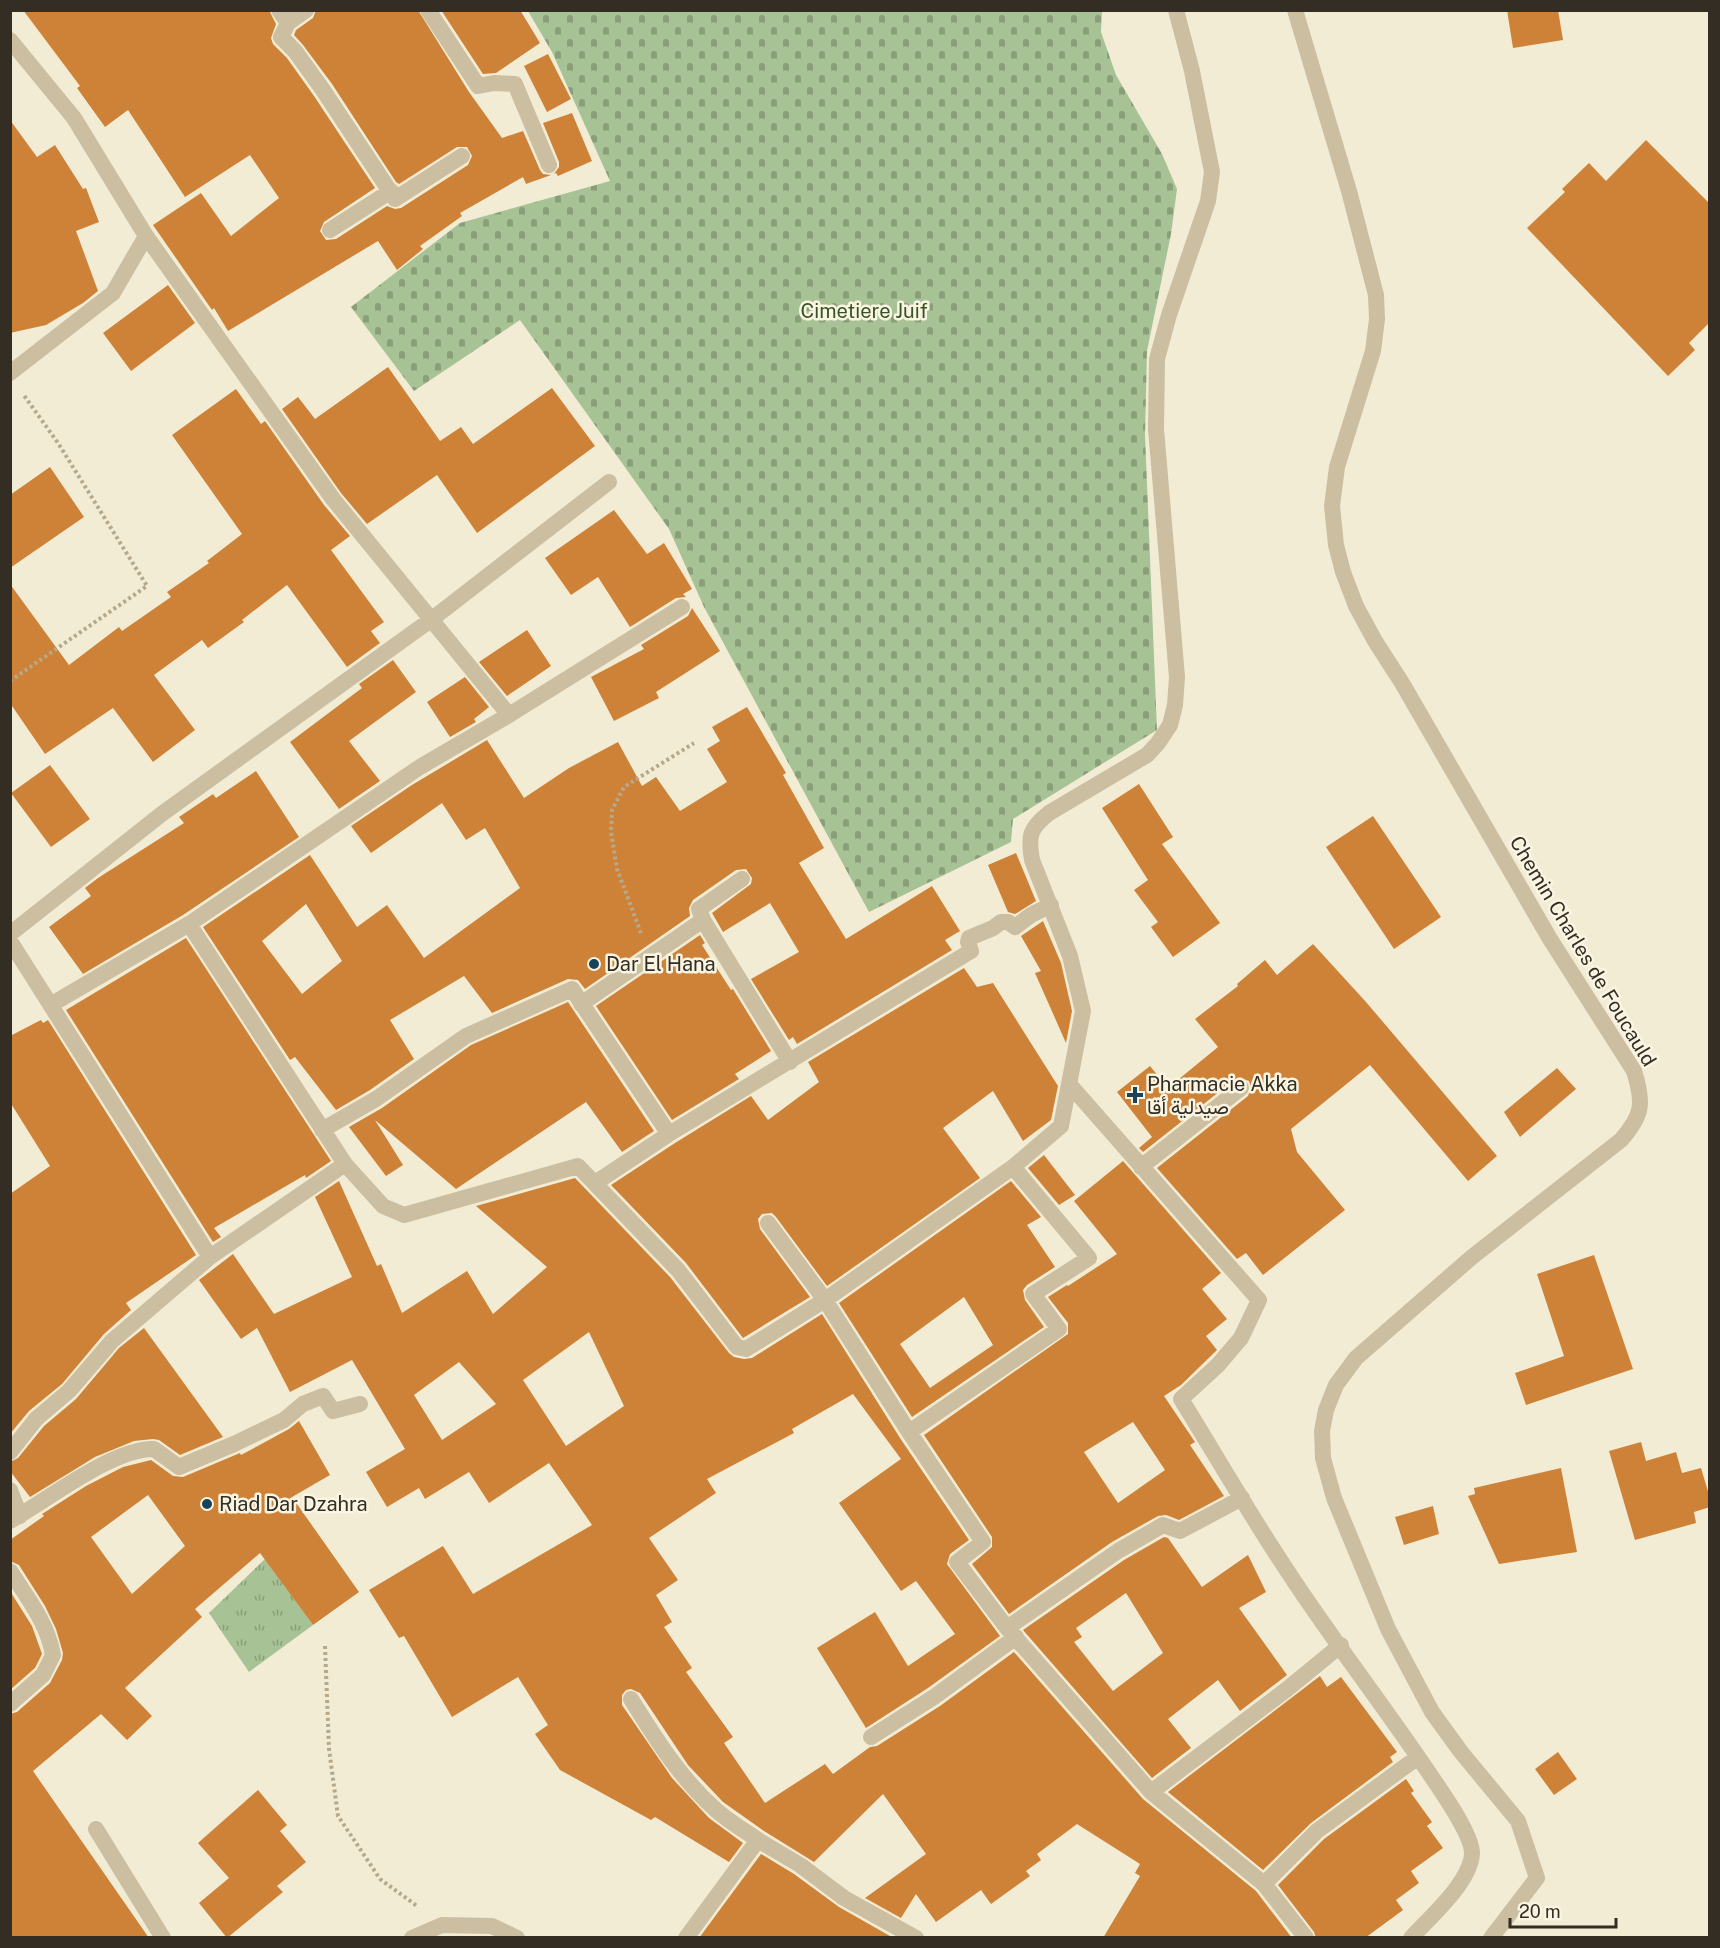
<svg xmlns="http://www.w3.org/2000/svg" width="1720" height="1948" viewBox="0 0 1720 1948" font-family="'Public Sans',Vazirmatn,sans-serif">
<defs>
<pattern id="grass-tufts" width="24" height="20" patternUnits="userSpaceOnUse" patternTransform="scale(1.5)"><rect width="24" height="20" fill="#a7c295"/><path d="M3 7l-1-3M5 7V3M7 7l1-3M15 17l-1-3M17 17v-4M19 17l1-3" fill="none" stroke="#899e79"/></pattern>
<pattern id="cemetery-stones" width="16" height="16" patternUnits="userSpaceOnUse" patternTransform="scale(1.5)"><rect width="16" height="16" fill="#a7c295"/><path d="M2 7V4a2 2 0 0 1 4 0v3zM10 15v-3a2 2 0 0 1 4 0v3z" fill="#899e79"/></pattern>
</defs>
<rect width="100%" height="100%" fill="#f2ecd5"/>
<!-- grass -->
<path fill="url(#grass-tufts)" d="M265 1559 313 1625 249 1672 209 1613Z"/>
<!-- cemetery -->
<path fill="url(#cemetery-stones)" d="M528 11H1102L1101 32 1116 75 1162 154 1177 189 1171 234 1147 351 1145 435 1157 730 1013 819 1011 842 869 912 704 607 669 529 520 320 414 391 351 307 460 223 610 181 552 52Z"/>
<!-- building -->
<path fill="#ce8237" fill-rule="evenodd" d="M23 10H269L276 24 271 38 273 44 287 58 314 96 375 188 324 222 320 231 326 240 336 239 387 206 395 209 401 208 468 165 472 156 467 147H457L399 184 396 182 332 84 303 45 294 35 296 30 313 18 316 10H418L469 92 502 138 523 131 540 170 543 174 551 175 526 184 523 177 460 213 462 216 420 246 423 249 397 270 378 241 228 331 214 308 212 310 153 225 201 193 231 236 279 198 250 155 185 197 128 110 105 127 77 88 80 86Z
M441 10H520L540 43 496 73 483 74Z
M1507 10H1558L1563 40 1513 48Z
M548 54 571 99 547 112 524 66Z
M572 113 592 161 558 176 556 173 554 174 559 167V162L543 123Z
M10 120 37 157 55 145 83 189 86 188 99 222 76 231 98 291 83 303 46 325 10 333Z
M1646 140 1710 204V322L1689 343 1695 350 1668 376 1527 228 1565 192 1562 189 1589 163 1606 181Z
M168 285 195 323 131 371 103 333Z
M388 367 440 441 461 427 473 444 552 388 595 446 477 533 437 475 367 524 341 493 282 409 298 397 315 419Z
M236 389 261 424 265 421 324 505 350 536 331 550 384 622 371 631 380 643 347 667 287 585 242 620 244 622 208 648 202 640 154 675 195 730 153 762 113 708 45 754 10 703V584L69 665 119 627 122 631 171 597 167 592 209 563 207 561 242 534 172 435Z
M50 467 84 517 10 568V495Z
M614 510 647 554 664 543 692 589 683 594 686 597 676 598 630 627 598 577 571 595 545 558Z
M692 608 720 651 656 692 659 698 614 721 591 677 644 649 641 645 688 616Z
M527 630 551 666 507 696 479 662Z
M393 660 416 692 349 741 380 781 339 809 290 742 362 688 359 684Z
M465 677 489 707 474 719 476 722 450 737 427 702Z
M747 707 786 773 783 775 824 848 799 863 846 939 932 886 960 931 945 940 952 950 797 1044 793 1037 789 1040 751 979 799 952 770 903 723 932 712 913 751 884 752 878 746 869 736 870 693 900 689 908 690 916 585 989 578 980 568 979 492 1013 464 976 390 1020 414 1059 370 1090 336 1110 295 1057 290 1060 203 927 310 855 357 927 387 905 424 958 520 888 485 828 466 840 442 803 371 853 351 826 412 785 487 740 524 798 569 768 618 742 642 786 656 777 680 811 727 782 707 749 720 741 712 727ZM306 904 342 961 302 994 262 941Z
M50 765 90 819 51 847 11 793Z
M256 771 299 837 183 915 83 974 49 927 91 896 85 888 98 878 184 823 179 817 213 794 216 798Z
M1139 784 1173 837 1162 844 1220 923 1173 957 1151 927 1158 922 1134 890 1148 880 1102 808Z
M1373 816 1441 917 1394 949 1326 847Z
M1016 853 1036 901 1015 914 1008 912 988 865Z
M1043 921 1061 963 1072 1011 1066 1043 1035 973 1041 971 1021 936Z
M700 935 705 943 702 945 731 990 733 989 771 1051 735 1074 739 1079 672 1120 596 1006Z
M186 938 331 1161 306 1178 305 1175 214 1228 221 1237 213 1242 66 1010Z
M1313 944 1366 1002 1497 1156 1468 1181 1370 1065 1291 1129 1297 1152 1345 1210 1263 1275 1246 1253 1237 1259 1157 1168 1248 1096 1251 1087 1249 1081 1240 1078 1234 1080 1143 1152 1139 1148 1152 1137 1117 1092 1150 1066 1168 1088 1218 1047 1195 1019 1238 986 1237 984 1265 960 1277 975Z
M964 968 977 987 993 983 1058 1086 1051 1120 1023 1141 993 1091 943 1128 980 1178 827 1286 776 1217 772 1213 762 1214 758 1219 760 1229 810 1297 743 1338 686 1263 611 1185 675 1143 751 1096 768 1120 819 1082 808 1062Z
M568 1002 654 1131 622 1152 586 1102 456 1189 375 1120 403 1165 386 1176 349 1127 382 1108 471 1045Z
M41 1020 43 1023 48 1020 196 1255 126 1303 131 1310 104 1334 62 1384 29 1411 10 1434V1194L50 1166 10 1102V1036Z
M1557 1068 1576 1089 1520 1137 1504 1112Z
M1044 1155 1075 1195 1059 1205 1028 1168Z
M1123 1161 1221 1273 1202 1289 1227 1319 1206 1336 1217 1350 1181 1385 1164 1396 1195 1442 1190 1445 1224 1496 1179 1520 1166 1515 1158 1516 1112 1542 1009 1614 972 1564 992 1547V1537L924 1435 1068 1334V1323L1048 1297 1067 1285 1068 1286 1117 1254 1074 1201ZM1133 1422 1165 1470 1118 1503 1084 1452Z
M575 1178 670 1277 729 1353 734 1357 744 1359 752 1358 822 1314 900 1438 969 1540 950 1554 947 1564 1000 1636 928 1688 866 1728 817 1648 875 1612 908 1666 955 1634 916 1581 901 1591 839 1503 901 1459 853 1394 792 1429 794 1433 707 1479 716 1493 649 1538 678 1580 656 1595 672 1622 664 1627 692 1668 686 1672 733 1737 724 1743 765 1803 825 1764 833 1774 870 1747 877 1746 940 1706 1014 1652 1143 1799 1256 1891 1292 1938H1103L1140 1876 1135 1873 1140 1864 1077 1824 1037 1854 1041 1860 1026 1871 1030 1876 991 1904 981 1890 936 1922 916 1894 901 1918 865 1898 926 1854 883 1794 814 1862 764 1831 723 1802 688 1765 640 1693 631 1689 626 1690 622 1695V1705L672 1778 709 1818 743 1843 729 1862 655 1817 651 1820 560 1770 535 1734 548 1725 518 1677 452 1717 404 1636 399 1638 369 1590 443 1546 473 1594 592 1525 549 1463 489 1503 469 1472 425 1499 419 1488 387 1507 366 1472 405 1449 352 1360 290 1392 257 1328 241 1339 199 1280 233 1254 274 1314 352 1277 315 1197 339 1181 377 1266 381 1264 402 1313 467 1271 493 1314 547 1267 476 1206ZM589 1332 624 1406 566 1446 523 1380ZM459 1362 496 1404 442 1440 414 1395Z
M1011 1181 1041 1217 1027 1225 1055 1267 1027 1285 1023 1290 1025 1300 1044 1327 912 1417 839 1303ZM964 1297 993 1345 930 1388 900 1344Z
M1594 1255 1633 1369 1526 1405 1515 1373 1564 1356 1537 1274Z
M144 1328 223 1437 180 1455 159 1440 153 1439 134 1441 95 1457 30 1497 10 1471V1462L18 1458 44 1426 76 1399 119 1348Z
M299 1421 330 1475 292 1497 359 1592 313 1625 260 1553 195 1609 202 1617 125 1688 152 1716 127 1740 101 1714 33 1771 149 1938H10V1714L17 1712 50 1683 62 1660 63 1653 56 1629 45 1606 19 1565 10 1561V1540L44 1516 42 1514 86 1486 123 1467 151 1460 173 1476 183 1477 240 1453 241 1455 289 1429ZM148 1495 185 1546 132 1594 91 1537Z
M1641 1442 1646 1461 1676 1452 1682 1473 1701 1468 1710 1498V1507L1694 1512 1696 1523 1635 1540 1609 1451Z
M1561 1468 1577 1552 1499 1564 1468 1496 1475 1494 1474 1488Z
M1433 1506 1439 1534 1404 1545 1395 1517Z
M1164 1537 1168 1538 1202 1587 1248 1555 1266 1592 1239 1608 1287 1675 1240 1711 1218 1680 1168 1719 1191 1748 1152 1778 1023 1630 1124 1560ZM1126 1593 1163 1653 1113 1691 1074 1642 1082 1637 1076 1628Z
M10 1591 32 1626 42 1654 35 1668 10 1690Z
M1320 1676 1327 1687 1341 1677 1397 1752 1390 1757 1393 1762 1311 1823 1263 1870 1168 1792Z
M1558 1752 1577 1779 1554 1795 1535 1769Z
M1406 1779 1414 1791 1411 1793 1432 1822 1427 1826 1443 1848 1411 1871 1419 1883 1396 1900 1403 1910 1365 1938H1316L1314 1932 1278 1885 1324 1839Z
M258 1790 287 1825 280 1831 306 1862 277 1886 283 1892 227 1938 199 1903 229 1878 198 1843Z
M761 1854 794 1874 839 1907 890 1936 889 1938H699Z"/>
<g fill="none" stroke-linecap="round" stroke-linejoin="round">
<!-- path -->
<path stroke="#b6a98b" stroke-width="4" stroke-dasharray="3 3" stroke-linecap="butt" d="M10 681 147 586 58 443 23 394
M641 933 617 869 611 832 612 810 624 787 694 743
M325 1646 329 1749 338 1816 380 1879 417 1906"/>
<!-- minor -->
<path stroke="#cbbea1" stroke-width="16" d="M279 10 288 23 281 37 295 51 323 90 395 199 462 156
M428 10 478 86 494 83 515 84 549 165
M1295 10 1349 191 1376 295 1377 319 1373 351 1337 467 1332 506 1336 545 1343 572 1356 606 1375 641 1402 683 1550 939 1634 1071C1644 1103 1643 1115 1621 1140L1472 1257 1356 1358 1336 1385 1326 1410 1322 1431 1323 1458 1334 1498 1388 1629 1432 1712 1461 1752 1518 1821 1537 1878 1491 1938
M288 23 306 10
M10 40 74 118 146 236 333 499 509 715
M330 230 391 191
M10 373 113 293 146 236
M742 879 699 909 703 920 790 1062
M189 924 345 1164 383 1206 404 1215 578 1166 678 1270 737 1347 746 1349 825 1300 1013 1167 1061 1126 1083 1011 1070 956 1032 860C1028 836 1029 829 1049 813L1147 755 1158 743 1170 725 1175 705 1177 677 1156 429 1157 359 1169 315 1208 201 1212 172 1192 71 1176 10
M10 934 163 813 432 619 609 482
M10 941 210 1257
M52 1004 189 924 420 767 509 715 682 607
M581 1004 703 920
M1070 1085 1259 1300 1241 1338 1218 1365 1181 1399C1218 1459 1254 1522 1294 1581 1336 1644 1382 1704 1425 1767 1437 1785 1473 1834 1472 1854 1470 1883 1429 1918 1411 1938
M322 1130 376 1099 466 1036 572 989 669 1134
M1141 1167 1241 1088
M595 1183 669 1134 971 951 968 942 969 938 993 928 1001 922H1008L1015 927 1031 915 1051 905
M768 1223 825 1300 909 1432 983 1542 957 1562 1007 1628 1151 1792 1264 1884 1306 1938
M909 1432 1059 1329 1033 1294 1089 1258 1013 1167
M10 1452 36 1419 69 1391 112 1341 210 1257 345 1164
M10 1490 20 1516
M10 1521C48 1500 113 1448 154 1449L179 1467 234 1444 284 1420 303 1404 323 1396 333 1411 360 1404
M10 1571C27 1597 48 1624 53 1655L43 1675 10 1704
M1007 1628 1118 1551 1163 1525 1180 1531 1242 1498
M631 1699C656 1739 680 1778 716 1810 728 1821 744 1830 758 1840
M871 1737 934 1697 1016 1637
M1151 1792 1286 1690 1341 1645
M96 1829 163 1938
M1264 1884 1317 1831 1418 1757
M412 1938 442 1925 492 1926 517 1938
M686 1938 758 1840 800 1865 844 1898 916 1938"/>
</g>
<!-- markers -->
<g fill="#184358" stroke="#faf5e2" stroke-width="2">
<circle cx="594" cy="964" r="6"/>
<path d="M1132 1086h6v6h6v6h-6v6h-6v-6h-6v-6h6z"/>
<circle cx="207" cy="1504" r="6"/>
</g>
<g text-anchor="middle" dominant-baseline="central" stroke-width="5" stroke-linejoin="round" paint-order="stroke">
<!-- park labels -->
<g font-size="20" fill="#385427" stroke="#faf5e2">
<text x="864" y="311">Cimetiere Juif</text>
</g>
<!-- street labels -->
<g font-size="20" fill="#342d24" stroke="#faf5e2">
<text transform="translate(1583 951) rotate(59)">Chemin Charles de Foucauld</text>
</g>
<!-- poi labels -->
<g font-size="20" fill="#342d24" stroke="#faf5e2" text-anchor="start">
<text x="606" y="964">Dar El Hana</text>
<text x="1147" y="1084">Pharmacie Akka<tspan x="1147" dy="23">صيدلية أقا</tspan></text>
<text x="219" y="1504">Riad Dar Dzahra</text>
</g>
</g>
<!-- border -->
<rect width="1720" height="1948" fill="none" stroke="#342d24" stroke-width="24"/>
<!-- scale -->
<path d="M1510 1918v9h106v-9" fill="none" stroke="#342d24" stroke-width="3"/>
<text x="1519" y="1918" font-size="18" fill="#342d24" stroke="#faf5e2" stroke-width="4.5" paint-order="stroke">20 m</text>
</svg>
